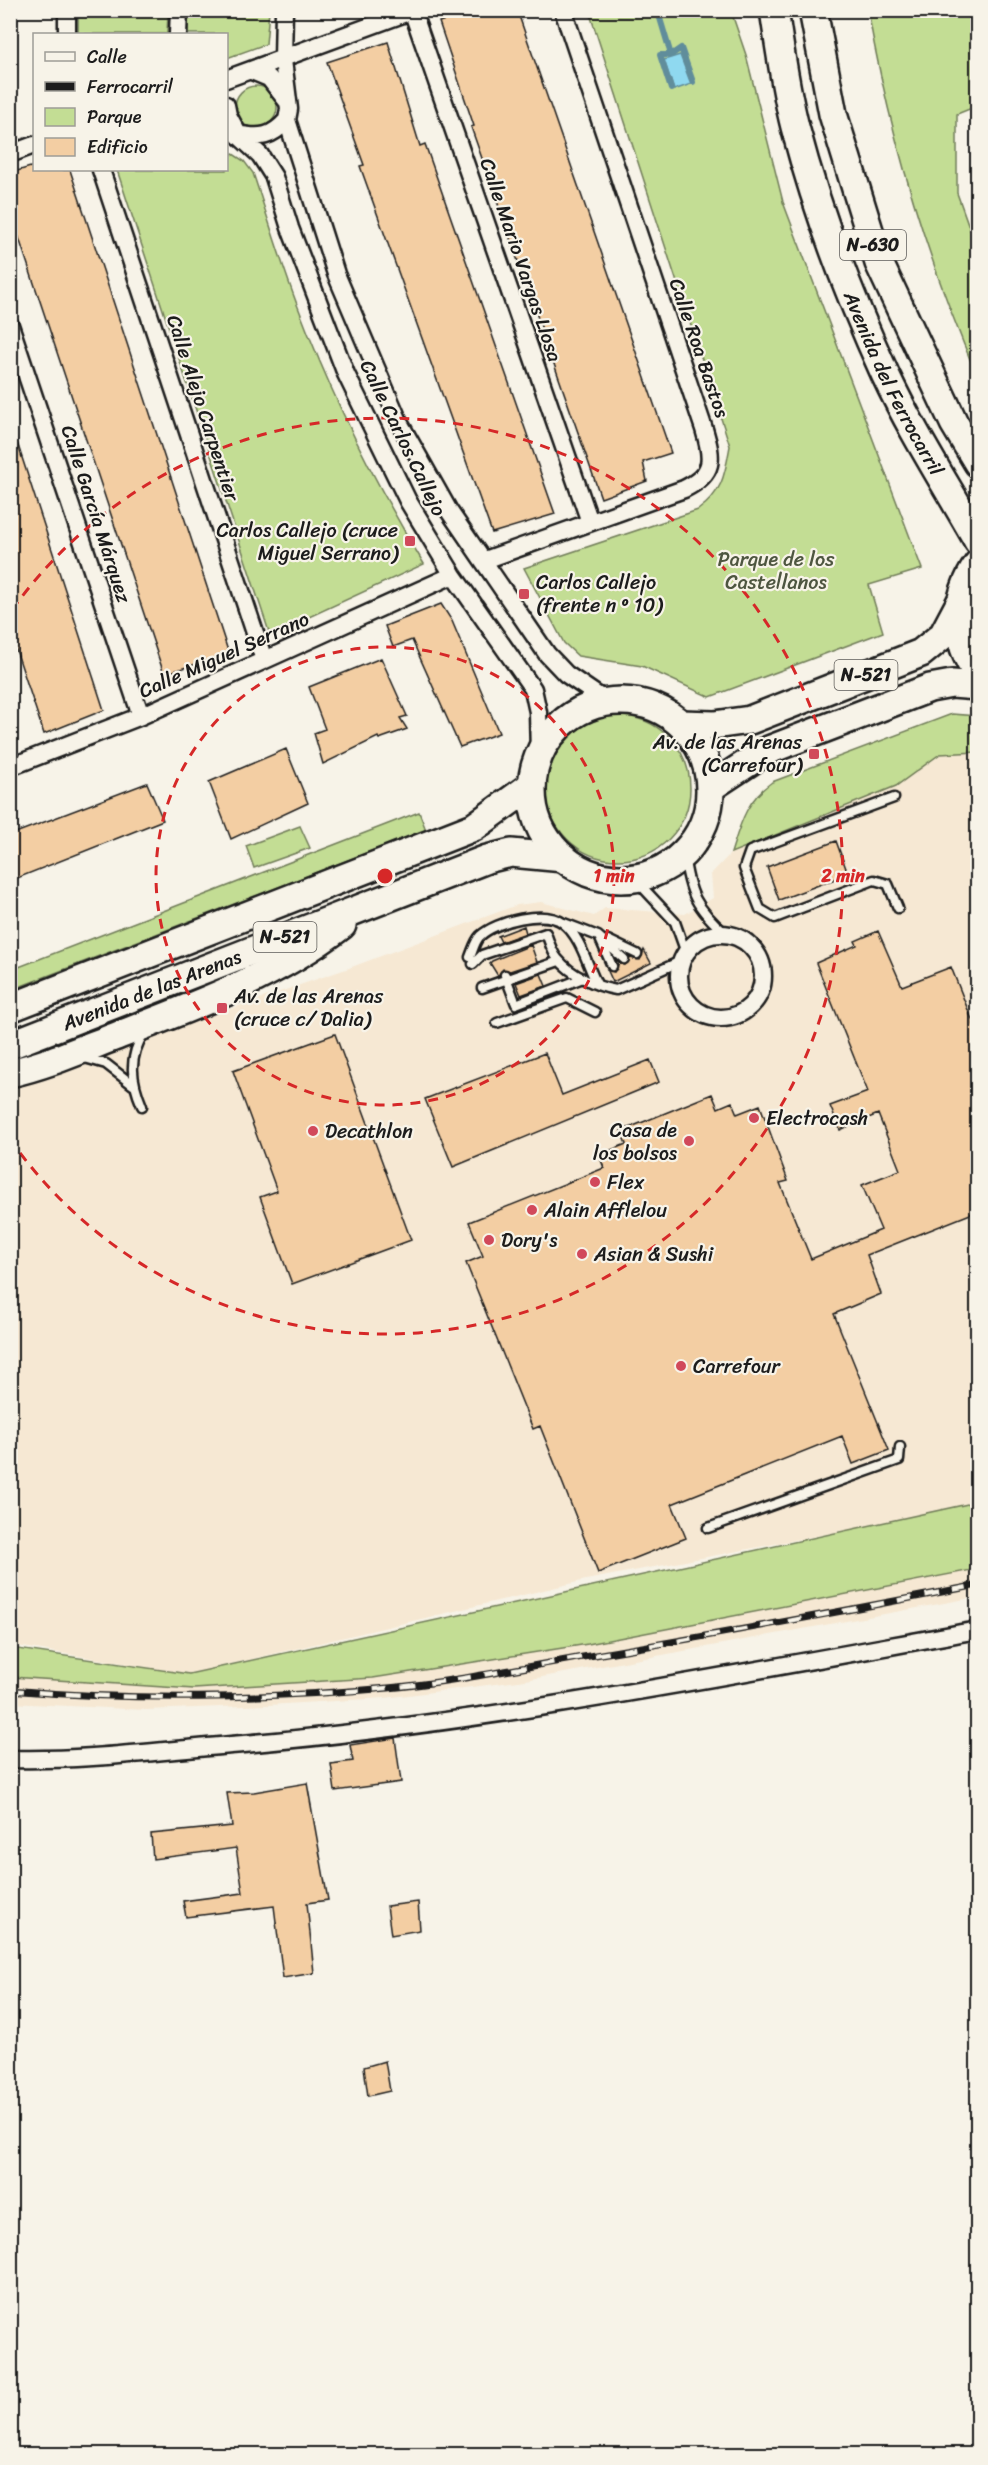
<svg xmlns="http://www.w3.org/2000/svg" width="988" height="2465" viewBox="0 0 988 2465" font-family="Sriracha,sans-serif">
<rect width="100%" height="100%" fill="#f7f3e8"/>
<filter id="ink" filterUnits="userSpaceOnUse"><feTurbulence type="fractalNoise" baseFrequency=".0167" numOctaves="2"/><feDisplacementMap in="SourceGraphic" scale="12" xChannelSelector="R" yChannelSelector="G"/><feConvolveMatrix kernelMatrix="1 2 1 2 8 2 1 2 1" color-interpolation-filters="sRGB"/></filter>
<g filter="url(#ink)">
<!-- built -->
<path fill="#f6e8d3" d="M967 751 977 752V1502L917 1517 586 1580 189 1674 11 1645 10 1085 349 968 517 905 541 902 594 916 605 908 685 914 713 898 711 874 731 853 896 786 940 754Z
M977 1569V1597L526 1680 385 1698 268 1705 146 1710 11 1703 10 1677 194 1689 373 1678 588 1644Z"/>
<!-- green -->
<path fill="#c3dd94" stroke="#707c58" stroke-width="1.5" d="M78 11H168L167 34H78Z
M188 11H269L266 44 227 58 226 34H188Z
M589 11H731L746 55 783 202 922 569 869 585 883 632 710 697 642 666 578 656 564 643 524 568 698 510C723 492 725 474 730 446Z
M868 11H977V106L957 114V193L977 249V376C927 259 890 135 868 11Z
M235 107a21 21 0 1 1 42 0a21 21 0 1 1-42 0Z
M227 150 244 161 253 173C268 218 281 263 298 307 332 397 374 482 424 564L270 635 117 170H226Z
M952 714 977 716V752L940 754 896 786 731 853C740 825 746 800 772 782Z
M546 788a72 72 0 1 1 144 0a72 72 0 1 1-144 0Z
M419 812 426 830 11 990V970Z
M300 826 310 848 254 868 246 846Z
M977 1502V1569L588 1644 373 1678 194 1689 11 1677V1648L189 1674Z"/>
<!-- water -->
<path fill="#8fd9f0" stroke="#618d9b" stroke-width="1.5" d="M680 55 691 84 674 90 664 60Z"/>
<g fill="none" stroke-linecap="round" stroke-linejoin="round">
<!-- stream -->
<path stroke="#618d9b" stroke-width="6" d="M659 15 671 55H660L671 89
M671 55 681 48 693 82"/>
</g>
<!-- building -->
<path fill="#f3cea3" stroke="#1c1c1c" stroke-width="1.5" d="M478 10H517L671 453 643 462 647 481 601 498 471 127 474 126 439 22Z
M388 42 420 146 425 144 555 514 492 533 360 166 364 165 327 62Z
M34 166V170H70L229 654 164 674 10 211V173Z
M14 433 104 710 44 734 10 632V434Z
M441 604 452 621 499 733 460 747 412 640 393 647 385 626Z
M381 658 407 716 400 718 407 729 379 739 378 737 323 764 314 733 325 729 309 687Z
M286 749 308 803 231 839 209 782Z
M147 783 163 820 10 881V835Z
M836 841 848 874 779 900 767 867Z
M524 926 526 933 501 942 498 936Z
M878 931 902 986 951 967 978 1035V1211L867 1255 881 1294 834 1314 889 1450 853 1464 842 1436 672 1504 686 1538 598 1573 540 1426 533 1429 466 1263 483 1256 469 1222 604 1168 599 1155 626 1144 621 1131 712 1094 718 1108 732 1102 737 1114 760 1105 788 1181 780 1183 811 1259 881 1230 862 1185 900 1170 878 1114 840 1130 830 1106 868 1092 816 963 857 945 855 941Z
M531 945 537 962 510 971 503 969 498 976 490 963 492 961Z
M644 950 651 963 613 982 607 969 614 972 619 963 625 965 630 958 640 960Z
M541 974 546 986 521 995 516 983Z
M335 1034 411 1240 292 1284 260 1197 277 1191 233 1071Z
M545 1053 562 1095 650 1060 659 1082 453 1167 425 1099Z
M395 1738 401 1782 335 1791 331 1764 353 1761 350 1745Z
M307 1783 328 1900 307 1903 314 1973 283 1978 274 1906 186 1917 183 1901 243 1893 236 1848 153 1859 151 1834 232 1826 227 1793 254 1792Z
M418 1902 420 1930 391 1935 387 1906Z
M385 2061 390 2091 368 2096 364 2067Z"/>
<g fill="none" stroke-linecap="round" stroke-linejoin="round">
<defs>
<path id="service" d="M894 798 750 851 744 868 760 909 775 918 874 880 888 884 898 908
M684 854C689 893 696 908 726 934
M634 878 675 922 686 953
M564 923 598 936 624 959
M600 939 612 966
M608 940 637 954
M470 957C473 950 475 941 480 936 496 921 545 909 563 923 581 937 587 965 597 984
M473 964 482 955 546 933C549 941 552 953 558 959 571 975 597 987 616 990L681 961
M505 975 516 1004 583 978
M482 988 559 961
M497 1023 567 998 595 1012
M81 1057 106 1064 133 1085
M142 1106C131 1080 128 1058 144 1033
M708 1528 899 1460 900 1447"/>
<path id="minor" d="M67 10V34
M284 10 283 60 289 109 287 120 336 274 400 424 449 511 547 654 566 674 607 702
M412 10 590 522
M178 34 179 10
M252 71 269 78 287 101
M226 79 414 10
M226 105 228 115 237 132
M226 124 260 155 274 177 290 228 346 374 408 501 453 575 533 689 538 712 539 755
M238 134C260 139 272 137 287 120
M10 154 34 145
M101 170 264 660
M10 325 141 716
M485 560 684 489C715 474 713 459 704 429L563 10
M10 767 141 716 453 575
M679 976a42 42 0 1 1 84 0a42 42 0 1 1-84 0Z
M10 1759C84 1761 157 1751 231 1745 482 1724 730 1675 978 1630"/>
<g id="trunk">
<path id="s1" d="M774 10C780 49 785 88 795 127 817 211 849 295 885 374 912 432 947 486 978 541"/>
<path d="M813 10 833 114 879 263 954 423 978 463"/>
<path d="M978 564C954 598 953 640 978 674"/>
<circle cx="621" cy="790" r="89"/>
<path d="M681 724 714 725 750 720 921 653 943 635 960 603"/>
<path d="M711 787 766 751 930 688 952 684 978 686"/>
<path d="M10 1008 474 827 532 785"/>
<path id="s2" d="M10 1045 487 859 511 853 564 858"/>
<path d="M10 1073C46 1065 80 1050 114 1037 192 1007 275 977 342 925"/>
</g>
</defs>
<!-- service casing -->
<use href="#service" stroke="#1c1c1c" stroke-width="13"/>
<!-- minor casing -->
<use href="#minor" stroke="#1c1c1c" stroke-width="21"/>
<!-- trunk casing -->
<use href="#trunk" stroke="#1c1c1c" stroke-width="32"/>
<!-- service -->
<use href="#service" stroke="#f7f3e8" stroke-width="8"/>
<!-- minor -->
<use href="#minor" stroke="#f7f3e8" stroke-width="16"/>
<!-- trunk -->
<use href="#trunk" stroke="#f7f3e8" stroke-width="27"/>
<defs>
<path id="rail" d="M10 1690C131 1701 267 1699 388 1688 452 1682 514 1669 577 1658 711 1636 844 1611 978 1585"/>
</defs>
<!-- rail casing -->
<use href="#rail" stroke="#1c1c1c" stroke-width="7"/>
<!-- rail -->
<use href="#rail" stroke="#f7f3e8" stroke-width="4.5" stroke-dasharray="14" stroke-linecap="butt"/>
</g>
</g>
<!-- distance rings -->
<g fill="none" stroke="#d62828" stroke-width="3" stroke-dasharray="10 8">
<circle cx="385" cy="876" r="229"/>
<path d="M12 610A458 458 0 1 1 12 1142"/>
</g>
<!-- markers -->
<g fill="#d1495b" stroke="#f7f3e8" stroke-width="2">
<rect x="404" y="535" width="12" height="12" rx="3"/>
<rect x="518" y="588" width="12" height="12" rx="3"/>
<rect x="808" y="748" width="12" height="12" rx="3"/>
<rect x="216" y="1002" width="12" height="12" rx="3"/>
<circle cx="754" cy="1118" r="6"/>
<circle cx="313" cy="1131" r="6"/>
<circle cx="689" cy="1141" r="6"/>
<circle cx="595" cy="1182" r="6"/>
<circle cx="532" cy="1210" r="6"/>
<circle cx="489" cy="1240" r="6"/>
<circle cx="582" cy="1254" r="6"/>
<circle cx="681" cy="1366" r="6"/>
</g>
<g text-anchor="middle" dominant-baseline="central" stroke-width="4.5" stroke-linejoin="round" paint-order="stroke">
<!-- shield labels -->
<g fill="#f7f3e8" stroke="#5e5c59" stroke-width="1.5">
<rect x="840" y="230" width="66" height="30" rx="4.5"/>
<rect x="834.5" y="660" width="63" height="30" rx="4.5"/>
<rect x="253.5" y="922" width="63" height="30" rx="4.5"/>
</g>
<g font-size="18" font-weight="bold" fill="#1c1c1c">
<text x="873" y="245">N-630</text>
<text x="866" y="675">N-521</text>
<text x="285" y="937">N-521</text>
</g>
<!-- street labels -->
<g font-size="20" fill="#1c1c1c" stroke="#f7f3e8">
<text transform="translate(521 260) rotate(71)">Calle Mario Vargas Llosa</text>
<text transform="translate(699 348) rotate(71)">Calle Roa Bastos</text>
<text stroke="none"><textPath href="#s1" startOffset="394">Avenida del Ferrocarril</textPath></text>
<text transform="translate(203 408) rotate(72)">Calle Alejo Carpentier</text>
<text transform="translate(403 438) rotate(64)">Calle Carlos Callejo</text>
<text transform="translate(96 514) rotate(72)">Calle García Márquez</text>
<text transform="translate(224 655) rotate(-24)">Calle Miguel Serrano</text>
<text stroke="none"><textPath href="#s2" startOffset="152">Avenida de las Arenas</textPath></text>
</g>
<!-- poi labels -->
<g font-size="20" fill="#1c1c1c" stroke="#f7f3e8" text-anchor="start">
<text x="398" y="530" text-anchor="end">Carlos Callejo (cruce<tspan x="398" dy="23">Miguel Serrano)</tspan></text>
<text x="536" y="582">Carlos Callejo<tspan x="536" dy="23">(frente n º 10)</tspan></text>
<text x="802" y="742" text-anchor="end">Av. de las Arenas<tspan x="802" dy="23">(Carrefour)</tspan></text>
<text x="234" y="996">Av. de las Arenas<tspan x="234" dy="23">(cruce c/ Dalia)</tspan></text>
<text x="766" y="1118">Electrocash</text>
<text x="677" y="1130" text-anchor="end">Casa de<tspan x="677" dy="23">los bolsos</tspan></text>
<text x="325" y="1131">Decathlon</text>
<text x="607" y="1182">Flex</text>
<text x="544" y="1210">Alain Afflelou</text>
<text x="501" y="1240">Dory's</text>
<text x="594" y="1254">Asian &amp; Sushi</text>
<text x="693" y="1366">Carrefour</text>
</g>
<!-- park labels -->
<g font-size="20" fill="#4e5640" stroke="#f7f3e8">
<text x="776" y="559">Parque de los<tspan x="776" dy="23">Castellanos</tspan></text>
</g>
</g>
<circle cx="385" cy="876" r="9" fill="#d62828" stroke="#f7f3e8" stroke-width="3"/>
<g font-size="18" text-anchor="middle" font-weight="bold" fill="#d62828" stroke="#f7f3e8" stroke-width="4.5" stroke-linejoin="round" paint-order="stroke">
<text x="614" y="882">1 min</text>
<text x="843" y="882">2 min</text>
</g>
<!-- margin -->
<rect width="988" height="2465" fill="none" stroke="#f7f3e8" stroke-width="36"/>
<rect x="18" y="18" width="952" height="2429" fill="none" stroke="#1c1c1c" stroke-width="2" filter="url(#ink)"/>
<!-- legend -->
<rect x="33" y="33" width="195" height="138" fill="#f7f3e8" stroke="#9f9d96" stroke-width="1.5"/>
<rect x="45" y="52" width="30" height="9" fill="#f7f3e8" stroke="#9f9d96" stroke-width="1.5"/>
<text x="87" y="63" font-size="18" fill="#1c1c1c">Calle</text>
<rect x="45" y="82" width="30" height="9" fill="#1c1c1c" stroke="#9f9d96" stroke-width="1.5"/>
<text x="87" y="93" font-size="18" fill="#1c1c1c">Ferrocarril</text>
<rect x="45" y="108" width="30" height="18" fill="#c3dd94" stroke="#9f9d96" stroke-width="1.5"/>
<text x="87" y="123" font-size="18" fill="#1c1c1c">Parque</text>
<rect x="45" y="138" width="30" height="18" fill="#f3cea3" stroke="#9f9d96" stroke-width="1.5"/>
<text x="87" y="153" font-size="18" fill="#1c1c1c">Edificio</text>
</svg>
